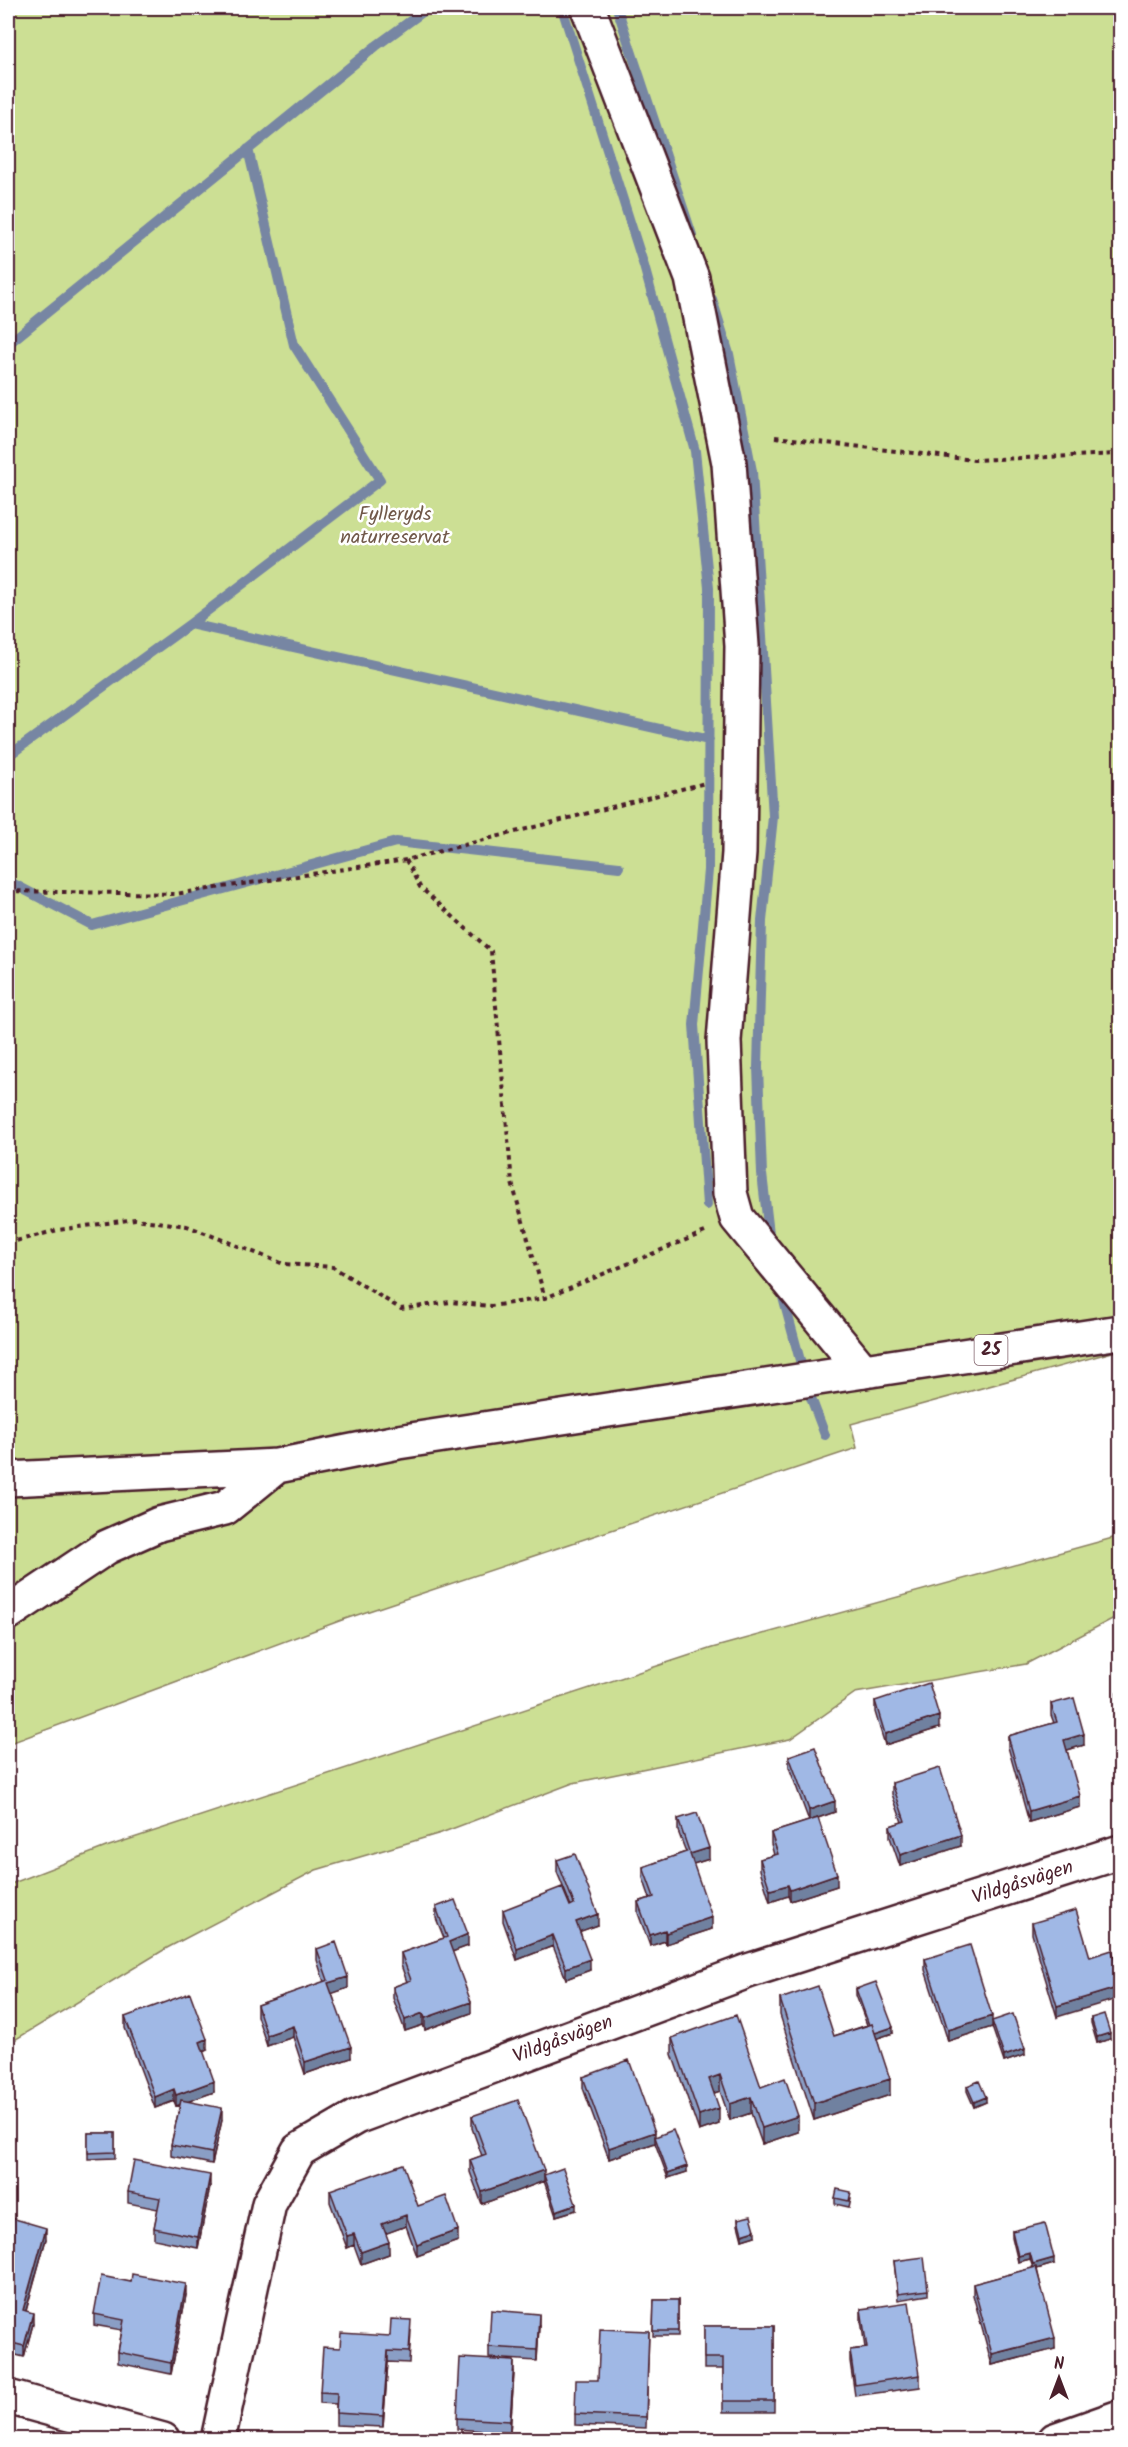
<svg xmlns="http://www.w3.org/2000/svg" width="1128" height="2447" viewBox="0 0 1128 2447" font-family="Kalam,sans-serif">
<rect width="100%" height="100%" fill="#fff"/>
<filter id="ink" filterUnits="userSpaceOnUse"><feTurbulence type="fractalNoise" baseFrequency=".0167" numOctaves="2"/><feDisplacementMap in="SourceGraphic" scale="12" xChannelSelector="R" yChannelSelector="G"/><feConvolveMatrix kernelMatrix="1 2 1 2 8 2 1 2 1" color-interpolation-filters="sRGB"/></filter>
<g filter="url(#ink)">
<!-- green -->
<path fill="#ccdf94" stroke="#8b7f60" stroke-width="1.5" d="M8 8H1120V1350L851 1424 857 1448 342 1620 8 1744Z
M1120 1536V1615L1026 1664 855 1693 790 1739 573 1783 441 1833 316 1870 167 1948 8 2044V1885L106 1847 712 1648Z"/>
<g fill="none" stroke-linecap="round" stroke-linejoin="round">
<!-- stream -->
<path stroke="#7786a3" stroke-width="10" d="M562 8 644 266 695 451 709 588 708 870 694 1025 707 1205
M617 8 692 235
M712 299 729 354 752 471 773 817 762 921 758 1067 762 1174 770 1242
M8 344 376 46 428 8
M190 624 709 740
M8 756 190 624 380 480 294 345 248 149
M8 881 92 925 396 842 619 867
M781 1290 808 1390 825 1435"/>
<defs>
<g id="minor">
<path d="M588 8 692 278 729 463 742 646 739 853 724 1041 730 1193 737 1218 863 1371"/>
<path d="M8 2397 163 2440"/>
<path id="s1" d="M218 2440 269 2204 299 2150 356 2117 748 1971 1120 1852"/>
<path d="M1055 2440 1120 2417"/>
</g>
<path id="highway" d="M8 1479 277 1466 398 1442 1120 1332
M8 1613 107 1547 159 1524 225 1508 277 1466"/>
</defs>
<!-- minor casing -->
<use href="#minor" stroke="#4a1f2b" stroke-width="38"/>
<!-- highway casing -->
<use href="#highway" stroke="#4a1f2b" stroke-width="38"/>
<!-- path -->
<path stroke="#4a1f2b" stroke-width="4" stroke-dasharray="4.5 4.5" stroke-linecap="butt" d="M775 437 974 460 1120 454
M406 860 420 887 491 951 512 1183 545 1298
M8 891 175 894 406 860 705 783
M8 1243 58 1230 135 1219 187 1226 284 1264 333 1267 401 1309 450 1302 491 1306 545 1298 705 1232"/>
<!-- minor -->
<use href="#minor" stroke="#fff" stroke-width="33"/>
<!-- highway -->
<use href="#highway" stroke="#fff" stroke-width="33"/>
</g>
<!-- wall -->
<path fill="#8a9ec5" stroke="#4a1f2b" stroke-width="1.5" d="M1120 1692V1716L1117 1704V1693Z
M875 1701 939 1728 885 1745 875 1712Z
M1051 1704 1084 1745 1067 1750 1080 1807 1029 1822 1008 1747V1736L1054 1723 1051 1715Z
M789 1756 835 1812 818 1818 837 1886 790 1901 788 1896 770 1902 760 1870V1859L774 1855 771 1844V1833L809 1821 789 1767Z
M892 1783 961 1846 900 1866 890 1837V1826L902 1822 892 1794Z
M678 1819 709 1859 693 1864 712 1929 666 1944 665 1941 650 1946 638 1913V1902L650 1898 643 1878V1867L686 1852 678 1831Z
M557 1860 598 1925 580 1931 590 1970 566 1979 553 1946 517 1960 503 1921V1910L571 1906 557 1872Z
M436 1907 468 1946 452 1952 471 2013 425 2030 423 2025 405 2031 393 1998V1987L407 1982 401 1965V1953L444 1938 436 1918Z
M1032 1923 1090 1957 1057 2017 1032 1934Z
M317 1949 348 1988 332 1993 351 2058 305 2074 293 2037 267 2046 257 2016V2005L324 1982 317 1960Z
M925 1959 992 2027 948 2041 925 1970Z
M856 1989 893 2033 877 2038 890 2095 814 2120 780 2015V1999L834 2036 867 2025 856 1995Z
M125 2017 207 2050 203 2052 214 2092 188 2101 222 2120 212 2164 171 2156V2145L180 2105 176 2106 174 2101 155 2108 125 2028Z
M1091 2018 1110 2039 1097 2043 1091 2023Z
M992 2021 1025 2055 1004 2062 992 2027Z
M672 2038 761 2087 798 2132 762 2144 751 2113 730 2120 720 2091 714 2093 719 2124 699 2131 672 2054Z
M583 2077 655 2137 687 2172 668 2178 655 2143 609 2159 583 2088Z
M967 2086 986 2102 974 2107 967 2091Z
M472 2116 544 2175 576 2210 556 2216 544 2181 482 2204 470 2172V2160L482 2156 472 2128Z
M88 2133H115V2158L88 2159Z
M210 2186 198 2248 154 2239V2228L158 2209 128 2203V2192Z
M330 2190 418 2206 458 2241 417 2256 406 2226 386 2233 389 2254 361 2264 354 2245 347 2248 330 2202Z
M835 2198H851L849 2207 835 2204Z
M8 2217 46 2239 26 2311 33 2324 24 2357 8 2353Z
M738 2219 755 2236 742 2240 738 2225Z
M1012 2231 1054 2264 1037 2269 1055 2349 992 2365 973 2295V2284L1033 2268 1030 2259 1018 2262 1012 2237Z
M894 2261 928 2290V2295L898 2300Z
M186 2295 171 2374 118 2363V2352L122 2330 94 2325V2314Z
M654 2300H678V2336H653Z
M861 2309 920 2375V2387L855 2396 850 2361V2350L865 2348 861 2320Z
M539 2325 537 2361 489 2358V2347Z
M704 2326H774V2412H723V2369H704Z
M411 2331 409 2363 388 2362 383 2427 336 2425V2404L320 2403V2392L340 2348Z
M649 2331 646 2428 575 2425V2414L598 2380Z
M514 2372 510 2433 457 2429V2418Z"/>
<!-- shaded-wall -->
<path fill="#7081a0" stroke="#4a1f2b" stroke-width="1.5" d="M939 1716V1728L885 1745V1734Z
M1084 1734V1745L1064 1751V1740Z
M1080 1796V1807L1029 1822V1811Z
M835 1801V1812L809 1821V1810Z
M961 1835V1846L900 1866V1855Z
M709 1848V1859L690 1865V1854Z
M837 1874V1886L790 1901V1890Z
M788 1885V1896L770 1902V1890Z
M598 1914V1925L576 1933V1922Z
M712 1917V1929L666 1944V1933Z
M665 1930V1941L650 1946V1935Z
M468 1934V1946L449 1953V1942Z
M553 1935V1946L517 1960V1949Z
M590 1959V1970L566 1979V1968Z
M348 1977V1988L328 1995V1983Z
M1120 1987V1998L1057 2017V2006Z
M471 2002V2013L425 2030V2018Z
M423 2013V2025L405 2031V2020Z
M992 2016V2027L948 2041V2030Z
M293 2026V2037L267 2046V2035Z
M893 2027V2033L872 2040V2034Z
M1110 2033V2039L1097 2043V2037Z
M207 2039V2050L200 2053V2042Z
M351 2047V2058L305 2074V2062Z
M1025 2049V2055L1004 2062V2056Z
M720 2075V2091L709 2095V2079Z
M890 2079V2095L814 2120V2103Z
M214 2081V2092L176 2106V2095Z
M174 2089V2101L155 2108V2097Z
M751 2097V2113L730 2120V2104Z
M986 2097V2102L974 2107V2102Z
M222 2108V2120L212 2164V2153Z
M719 2108V2124L699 2131V2115Z
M798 2116V2132L762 2144V2128Z
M655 2132V2143L609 2159V2148Z
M687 2166V2172L668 2178V2173Z
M544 2170V2181L482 2204V2192Z
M210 2175V2186L198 2248V2237Z
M576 2204V2210L556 2216V2211Z
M406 2215V2226L382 2235V2224Z
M46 2228V2239L23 2321V2310Z
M458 2230V2241L417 2256V2245Z
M755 2230V2236L742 2240V2234Z
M354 2234V2245L347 2248V2236Z
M389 2242V2254L361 2264V2252Z
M1030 2253V2259L1018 2262V2256Z
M1054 2258V2264L1033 2270V2264Z
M186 2284V2295L171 2374V2363Z
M33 2313V2324L24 2357V2346Z
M539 2314V2325L537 2361V2350Z
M1055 2338V2349L992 2365V2354Z
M388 2351V2362L383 2427V2416Z
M514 2361V2372L510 2433V2421Z"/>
<!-- building -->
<path fill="#a0b8e5" stroke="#4a1f2b" stroke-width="1.5" d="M929 1683 939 1716 885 1734 875 1701Z
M1120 1692V1705L1117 1693Z
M1074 1698 1084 1734 1064 1740 1080 1796 1029 1811 1008 1736 1057 1722 1051 1704Z
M815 1747 835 1801 809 1810 789 1756Z
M940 1768 961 1835 900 1855 890 1826 905 1821 892 1783Z
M697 1813 709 1848 690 1854 712 1917 666 1933 665 1930 650 1935 638 1902 654 1897 643 1867 689 1851 678 1819Z
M818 1818 837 1874 790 1890 788 1885 770 1890 760 1859 778 1854 771 1833Z
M575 1854 598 1914 576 1922 590 1959 566 1968 553 1935 517 1949 503 1910 562 1887 570 1906 574 1904 557 1860Z
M455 1900 468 1934 449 1942 471 2002 425 2018 423 2013 405 2020 393 1987 411 1980 401 1953 447 1937 436 1907Z
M1076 1910 1090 1957 1112 1950 1120 1979V1987L1057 2006 1032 1923Z
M336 1942 348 1977 328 1983 351 2047 305 2062 293 2026 267 2035 257 2005 328 1980 317 1949Z
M970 1945 992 2016 948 2030 925 1959Z
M876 1982 893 2027 875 2033 872 2024 869 2025 856 1989Z
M818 1986 834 2036 872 2024 890 2079 814 2103 780 1999Z
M190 1993 207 2039 200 2042 214 2081 176 2095 174 2089 155 2097 125 2017Z
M1013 2014 1025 2049 1004 2056 992 2021Z
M1104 2014 1110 2033 1097 2037 1091 2018Z
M736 2015 761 2087 785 2078 798 2116 762 2128 751 2097 730 2104 720 2075 709 2079 719 2108 699 2115 672 2038Z
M629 2060 655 2132 609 2148 583 2077Z
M979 2081 986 2097 974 2102 967 2086Z
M181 2100 222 2108 212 2153 171 2145Z
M518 2100 544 2170 482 2192 470 2160 486 2154 472 2116Z
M673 2130 687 2166 668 2173 655 2137Z
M88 2133H115V2152L88 2153Z
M134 2160 210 2175 198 2237 154 2228 160 2198 128 2192Z
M403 2164 418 2206 446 2196 458 2230 417 2245 406 2215 382 2224 389 2242 361 2252 354 2234 347 2236 330 2190Z
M563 2168 576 2204 556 2211 544 2175Z
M837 2189 851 2192 849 2201 835 2198Z
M751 2216 755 2230 742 2234 738 2219Z
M8 2217 46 2228 23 2310 33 2313 24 2346 8 2342Z
M1045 2223 1054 2258 1033 2264 1030 2253 1018 2256 1012 2231Z
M924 2257 928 2290 898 2294 894 2261Z
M1036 2267 1055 2338 992 2354 973 2284Z
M132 2274 186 2284 171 2363 118 2352 124 2320 94 2314 101 2276 131 2282Z
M654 2300H678V2331H653Z
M909 2302 920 2375 855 2385 850 2350 867 2348 861 2309Z
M491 2310 539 2314 537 2350 489 2347Z
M391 2319 411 2320 409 2352 388 2351 383 2416 336 2413 337 2393 320 2392 323 2347 340 2348 341 2333 390 2336Z
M704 2326H774V2401H723V2358H704Z
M600 2329 649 2331 646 2417 575 2414 576 2380H598Z
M460 2358 514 2361 510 2421 457 2418Z"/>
</g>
<g text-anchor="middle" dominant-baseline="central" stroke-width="5" stroke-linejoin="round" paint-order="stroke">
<!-- shield labels -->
<rect fill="#fff" stroke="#80626b" stroke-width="1.5" x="974.5" y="1335" width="33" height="30" rx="4.5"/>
<g font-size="18" font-weight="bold" fill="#4a1f2b">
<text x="991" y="1350">25</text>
</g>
<!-- park labels -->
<g font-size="20" fill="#71594a" stroke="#fff">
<text x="395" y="515">Fylleryds<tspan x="395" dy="23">naturreservat</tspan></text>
</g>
<!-- street labels -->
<g font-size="20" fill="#4a1f2b" stroke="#fff">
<text stroke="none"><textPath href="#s1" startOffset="1076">Vildgåsvägen</textPath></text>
<text stroke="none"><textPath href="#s1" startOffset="590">Vildgåsvägen</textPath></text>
</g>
</g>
<!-- margin -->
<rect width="1128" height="2447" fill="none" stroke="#fff" stroke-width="30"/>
<rect x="15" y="15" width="1098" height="2417" fill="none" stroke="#4a1f2b" stroke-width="2" filter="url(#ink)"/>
<!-- north arrow -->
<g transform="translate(1059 2378)" stroke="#ffffff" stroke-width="4.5" paint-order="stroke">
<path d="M0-4.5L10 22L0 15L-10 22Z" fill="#4a1f2b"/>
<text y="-9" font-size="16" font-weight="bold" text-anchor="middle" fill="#4a1f2b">N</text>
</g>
</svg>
